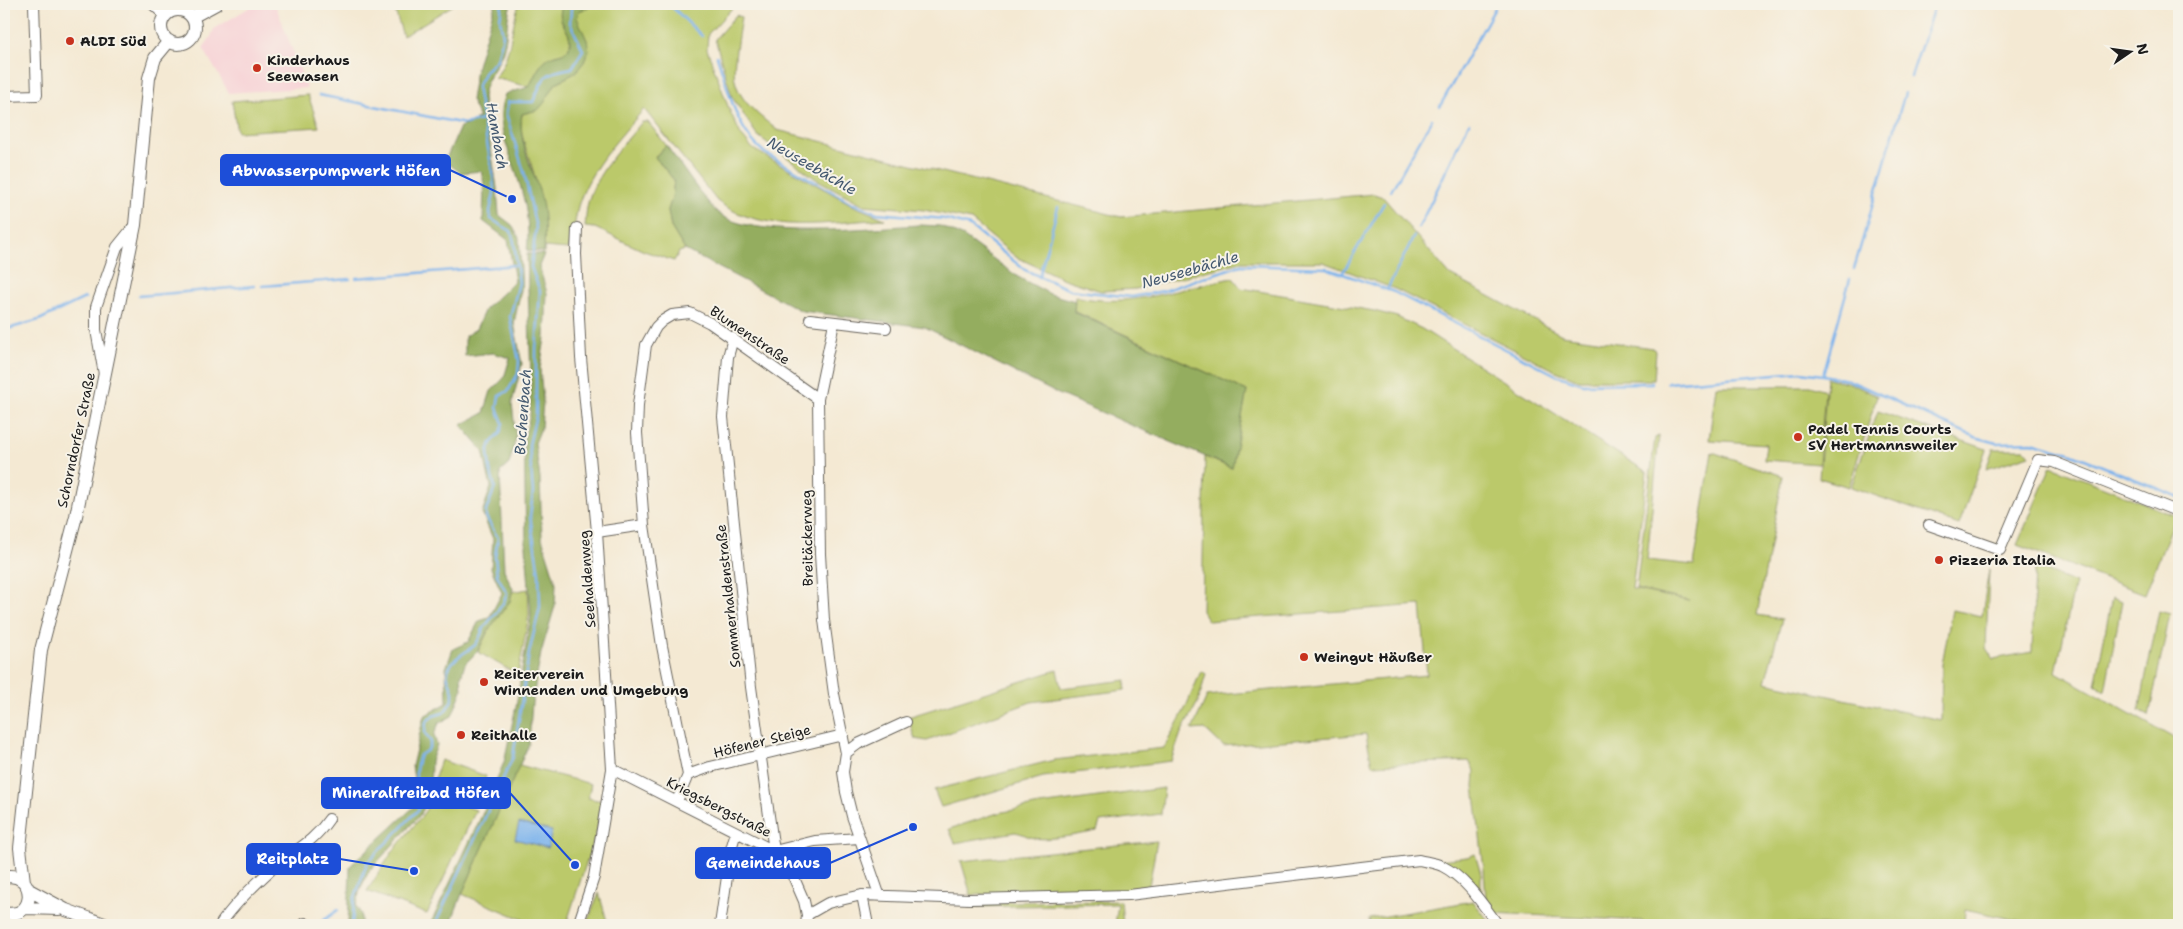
<svg xmlns="http://www.w3.org/2000/svg" width="2183" height="929" viewBox="0 0 2183 929" font-family="'Shantell Sans',sans-serif">
<rect width="100%" height="100%" fill="#f7f3e8"/>
<filter id="ink" filterUnits="userSpaceOnUse"><feTurbulence type="fractalNoise" baseFrequency=".02" numOctaves="2"/><feDisplacementMap in="SourceGraphic" scale="10" xChannelSelector="R" yChannelSelector="G"/><feConvolveMatrix kernelMatrix="1 2 1 2 8 2 1 2 1" color-interpolation-filters="sRGB"/></filter>
<filter id="wash" filterUnits="userSpaceOnUse"><feTurbulence type="fractalNoise" baseFrequency=".0096" numOctaves="4" result="noise"/><feDisplacementMap in="SourceGraphic" scale="20" xChannelSelector="R" yChannelSelector="G"/><feGaussianBlur stdDeviation="1.12" result="paint"/><feColorMatrix in="noise" values="0 0 0 0 0 0 0 0 0 0 0 0 0 0 0 0 0 1.4 0 .05"/><feComposite in="paint" operator="in"/></filter>
<g filter="url(#wash)">
<rect width="100%" height="100%" fill="#f4e9d3"/>
<!-- built -->
<path fill="#f7cfd4" d="M255 4H275L307 88 229 93 203 48 211 37 214 29Z"/>
<!-- green -->
<path fill="#bbc96b" stroke="#6c7244" d="M393 4H455L403 36Z
M519 4H563C554 23 571 27 570 44 568 56 556 52 549 58 542 62 534 80 529 87L495 78C512 56 510 30 519 4Z
M596 4H736L708 34 707 49 729 109 741 135 753 149 856 207 885 219C831 222 764 236 717 201L644 109C620 137 593 165 580 200 574 216 576 234 568 249L544 247C545 220 540 192 532 167 527 149 518 133 522 114L538 109 556 83 575 73 577 18 579 11Z
M736 15 741 17C739 32 732 67 735 80 739 101 761 117 777 130L1121 217 1374 194 1383 197 1450 275 1562 335 1652 348 1656 350 1654 380H1579L1556 371 1395 289 1323 262H1241L1136 289 1101 291 1064 279 1016 257 971 220 924 210 864 205 816 179 757 135 732 97 715 39Z
M308 95 319 127 237 132 232 101Z
M642 122H648L666 145 655 157 674 180 672 198 668 210 671 227 685 250 679 252 674 261 644 251 595 228 585 227C586 218 586 208 589 199 597 172 624 144 642 122Z
M1233 278 1241 288 1374 311 1397 317 1422 329 1647 472 1632 589 1689 601 1636 589 1655 438 1659 436 1647 560 1694 565 1712 452 1783 476 1757 615 1782 619 1765 682 1941 720 1942 664 1952 610 1982 616 1989 569 1986 648 1993 659 2032 652 2035 566 2075 583 2056 672 2179 741V925H2039L1965 909 1964 925H1645L1642 921 1492 913 1486 902 1484 870 1474 786 1475 772 1469 761 1372 765 1366 734 1223 746 1205 729 1192 730 1207 696 1427 675 1421 605 1221 620 1208 621 1202 611 1205 457 1231 468 1247 391 1074 311 1075 296C1129 310 1181 287 1233 278Z
M1827 378 1850 383 1877 396 1849 487 1819 478Z
M1716 386H1810L1825 391 1819 464 1764 460 1766 444 1709 440Z
M1878 411 1986 449 1959 525 1851 487Z
M1993 449H2025L2030 455 1986 469Z
M2051 466 2176 516 2145 594 2017 545Z
M528 589 529 615 518 675 478 652 488 631 510 601 512 592Z
M2112 597 2122 601 2105 691 2095 685Z
M2159 611 2170 614 2149 716 2139 711Z
M1057 670 1061 688 1126 680 1125 690 1031 702 927 741 915 739 908 717Z
M1201 671 1206 674 1198 702 1181 733 1171 761 1043 777 941 807 934 790 1054 760 1164 748 1185 709Z
M441 760 486 776 476 805 431 789Z
M519 765 591 784 588 798 602 801 597 830 566 925H536L462 894Z
M1164 788 1161 814 1100 822 1097 831C1083 834 1046 841 1034 838 1027 837 1023 833 1015 832L955 843 949 829 998 813 1040 805Z
M436 795 476 810 427 914 367 891 393 851 421 817Z
M1157 841 1149 886 1144 891 971 895 961 861Z
M1475 854 1481 874V897L1439 860 1467 857Z
M599 893 608 925H586Z
M1121 901 1123 925H1115L1118 904 969 907 970 902Z
M1473 901 1492 925H1370L1369 919Z"/>
<!-- forest -->
<path fill="#94ad5f" stroke="#58643e" d="M495 4H511C506 19 508 36 503 51 497 68 484 80 483 98L497 188 499 215 512 225 519 238 522 285 514 323 522 364 512 403 516 438 509 464 500 472 504 570 513 589 510 601 488 631 477 652 465 664 461 677 462 690 452 716 439 723 434 735 437 745 431 761 430 798 420 815 369 871 360 889 356 906 361 914V925H348L350 866 418 803 412 766 424 716 447 703 446 668 453 649 468 642 479 621 489 618 502 593 491 568 493 539 482 513 491 487 483 451 461 425 484 413 491 391 504 378 510 358 493 353 465 356V336L476 329 485 309 515 281 508 240 483 221 484 183 481 171 461 173 445 161 460 127 472 123 479 117 471 100 476 69Z
M563 4H596L579 11 577 18 587 40 589 50 584 62 575 73 556 83 544 103 538 110 522 114C517 141 534 171 541 197 545 215 545 233 544 252L527 251C530 226 526 203 518 179 510 150 493 124 505 94L529 87C534 77 539 64 548 58 556 53 568 56 570 44 571 27 554 23 563 4Z
M666 145C681 165 700 195 717 212 748 241 877 227 920 225L940 226 964 237 1018 277 1050 294 1075 301 1074 312 1247 391 1232 468 1056 393 925 327 802 311 685 250 671 227 668 210 672 198 674 180 655 157Z
M527 254H544L539 266 547 293 545 338 540 369 543 402 541 428 535 443 540 478 542 538 556 583 555 606 541 653 532 703 529 744 462 894 450 925H430L482 815 504 762 516 706 531 615 526 546 524 438 530 415 531 380Z"/>
<!-- water -->
<path fill="#7db3ec" stroke="#4c6884" d="M519 823 552 831 548 848 515 839Z"/>
<g fill="none" stroke-linecap="round" stroke-linejoin="round">
<!-- stream -->
<path stroke="#7db3ec" stroke-width="2.5" d="M669 4 702 36
M717 56C729 90 735 130 765 153L852 203 877 213 945 219 970 226 1025 270 1070 290 1132 297 1163 291 1241 265 1326 268 1394 292 1556 375 1583 384 1652 383
M1911 77 1935 4
M319 95 465 124 482 120
M1440 106 1495 8
M1391 191 1432 119
M1419 227 1469 123
M1854 269 1905 93
M1342 274 1384 203
M1039 277 1058 207
M356 278 517 265
M262 286 350 279
M1387 290 1414 236
M139 296 254 286
M4 330 39 320 85 298
M1823 375 1850 279
M1667 383 1801 372 1823 375 1848 380 1975 437 1997 443 2032 442 2070 453 2179 497
M317 925 338 910
M352 925 354 900 367 863 418 810C422 799 417 790 416 779 415 770 417 763 420 755L428 750 431 742 425 733 426 722 433 716 443 713C466 688 441 684 449 668 455 656 466 653 475 645 479 641 481 633 484 628 492 616 504 607 507 593L497 575 495 556 498 538 486 517V511L495 487 490 470 488 452 491 443 500 433 503 423 497 408 499 396 508 391 518 374 519 361 510 317 519 283 514 242 511 231 491 219 490 211 494 193 493 176 477 87 485 71 497 60 503 36 500 20 502 4
M435 925 513 757 529 653 540 607 539 574 530 516 533 492 529 445 536 415V350L540 291 531 267 536 228 524 172 506 114 508 102H533C544 76 543 73 572 68L583 50 570 23 571 8 580 4"/>
</g>
</g>
<g filter="url(#ink)">
<g fill="none" stroke-linecap="round" stroke-linejoin="round">
<defs>
<path id="minor" d="M4 96 37 95 34 4
M577 228 576 254 581 358 597 532 612 769 594 877 578 925
M810 319 886 328
M834 323 818 399 820 554 824 620 834 694 846 753 843 772 846 792 852 816 879 894
M733 338 728 357 723 417 751 687 774 851 815 841 859 838
M104 374 96 330V307L117 247 134 226
M1929 525 2000 550 2038 460 2054 462 2174 510 2179 509
M597 532 644 525
M846 753 858 744 906 722
M612 769 774 851 794 878 804 901 807 915 806 925
M688 775 710 767 843 735
M677 801 688 775 662 646 644 525 637 433 638 405 646 345 656 327 662 321 672 315 690 313 710 323 818 399
M862 895 868 925
M807 915 828 903 862 895 970 899 1129 895 1419 860C1427 862 1435 863 1442 866 1466 878 1483 905 1498 925
M220 925C234 904 254 885 273 868 294 850 312 844 329 819
M303 925 305 923
M720 925 731 849 736 832"/>
<path id="tertiary" d="M154 4 166 15
M161 27a17 17 0 1 1 34 0a17 17 0 1 1-34 0Z
M192 17 216 4
M4 877C36 869 38 921 4 913
M24 882 20 848 41 650 76 516 135 225 149 78 155 58 169 41
M29 890 66 910 107 925
M25 908 59 909"/>
</defs>
<!-- minor casing -->
<use href="#minor" stroke="#68645c" stroke-width="12"/>
<!-- tertiary casing -->
<use href="#tertiary" stroke="#68645c" stroke-width="14"/>
<!-- minor -->
<use href="#minor" stroke="#fff" stroke-width="10"/>
<!-- tertiary -->
<use href="#tertiary" stroke="#fff" stroke-width="12"/>
</g>
</g>
<!-- markers -->
<g fill="#c8321e" stroke="#f7f3e8" stroke-width="2">
<circle cx="70" cy="41" r="5"/>
<circle cx="257" cy="68" r="5"/>
<circle cx="1798" cy="437" r="5"/>
<circle cx="1939" cy="560" r="5"/>
<circle cx="1304" cy="657" r="5"/>
<circle cx="484" cy="682" r="5"/>
<circle cx="461" cy="735" r="5"/>
</g>
<g text-anchor="middle" dominant-baseline="central" stroke-width="4" stroke-linejoin="round" paint-order="stroke">
<!-- poi labels -->
<g font-size="14" font-weight="bold" fill="#1c1c1c" stroke="#f7f3e8" text-anchor="start">
<text x="80" y="41">ALDI Süd</text>
<text x="267" y="60">Kinderhaus<tspan x="267" dy="16">Seewasen</tspan></text>
<text x="1808" y="429">Padel Tennis Courts<tspan x="1808" dy="16">SV Hertmannsweiler</tspan></text>
<text x="1949" y="560">Pizzeria Italia</text>
<text x="1314" y="657">Weingut Häußer</text>
<text x="494" y="674">Reiterverein<tspan x="494" dy="16">Winnenden und Umgebung</tspan></text>
<text x="471" y="735">Reithalle</text>
</g>
<!-- street labels -->
<g font-size="14" fill="#1c1c1c" stroke="#f7f3e8">
<text transform="translate(750 335) rotate(34)">Blumenstraße</text>
<text transform="translate(76 440) rotate(-78)">Schorndorfer Straße</text>
<text transform="translate(807 538) rotate(-91)">Breitäckerweg</text>
<text transform="translate(587 579) rotate(-94)">Seehaldenweg</text>
<text transform="translate(728 596) rotate(-96)">Sommerhaldenstraße</text>
<text transform="translate(762 741) rotate(-14)">Höfener Steige</text>
<text transform="translate(719 807) rotate(27)">Kriegsbergstraße</text>
</g>
<!-- water labels -->
<g font-size="15" font-style="italic" fill="#43586f" stroke="#f7f3e8">
<text transform="translate(497 136) rotate(80)">Hambach</text>
<text transform="translate(812 166) rotate(30)">Neuseebächle</text>
<text transform="translate(1190 270) rotate(-16)">Neuseebächle</text>
<text transform="translate(523 412) rotate(-86)">Buchenbach</text>
</g>
</g>
<!-- callouts -->
<path fill="none" stroke="#1d4ed8" stroke-width="2" d="M512 199L450 170M575 865L510 793M414 871L340 859M913 827L830 863"/>
<g fill="#1d4ed8" stroke="#f7f3e8" stroke-width="2">
<circle cx="512" cy="199" r="5"/>
<circle cx="575" cy="865" r="5"/>
<circle cx="414" cy="871" r="5"/>
<circle cx="913" cy="827" r="5"/>
</g>
<g fill="#1d4ed8" stroke="#1d4ed8" stroke-width="2">
<rect x="221" y="155" width="229" height="30" rx="5"/>
<rect x="322" y="778" width="188" height="30" rx="5"/>
<rect x="247" y="844" width="93" height="30" rx="5"/>
<rect x="696" y="848" width="134" height="30" rx="5"/>
</g>
<g font-size="15" text-anchor="middle" font-weight="bold" fill="#fff">
<text x="336" y="176">Abwasserpumpwerk Höfen</text>
<text x="416" y="798">Mineralfreibad Höfen</text>
<text x="293" y="864">Reitplatz</text>
<text x="763" y="868">Gemeindehaus</text>
</g>
<!-- margin -->
<rect width="2183" height="929" fill="none" stroke="#f7f3e8" stroke-width="20"/>
<!-- north arrow -->
<g transform="translate(2130 52) rotate(77)" stroke="#f7f3e8" stroke-width="4" paint-order="stroke">
<path d="M0-4L9 19L0 12L-9 19Z" fill="#1c1c1c"/>
<text y="-8" font-size="14" font-weight="bold" text-anchor="middle" fill="#1c1c1c">N</text>
</g>
</svg>
